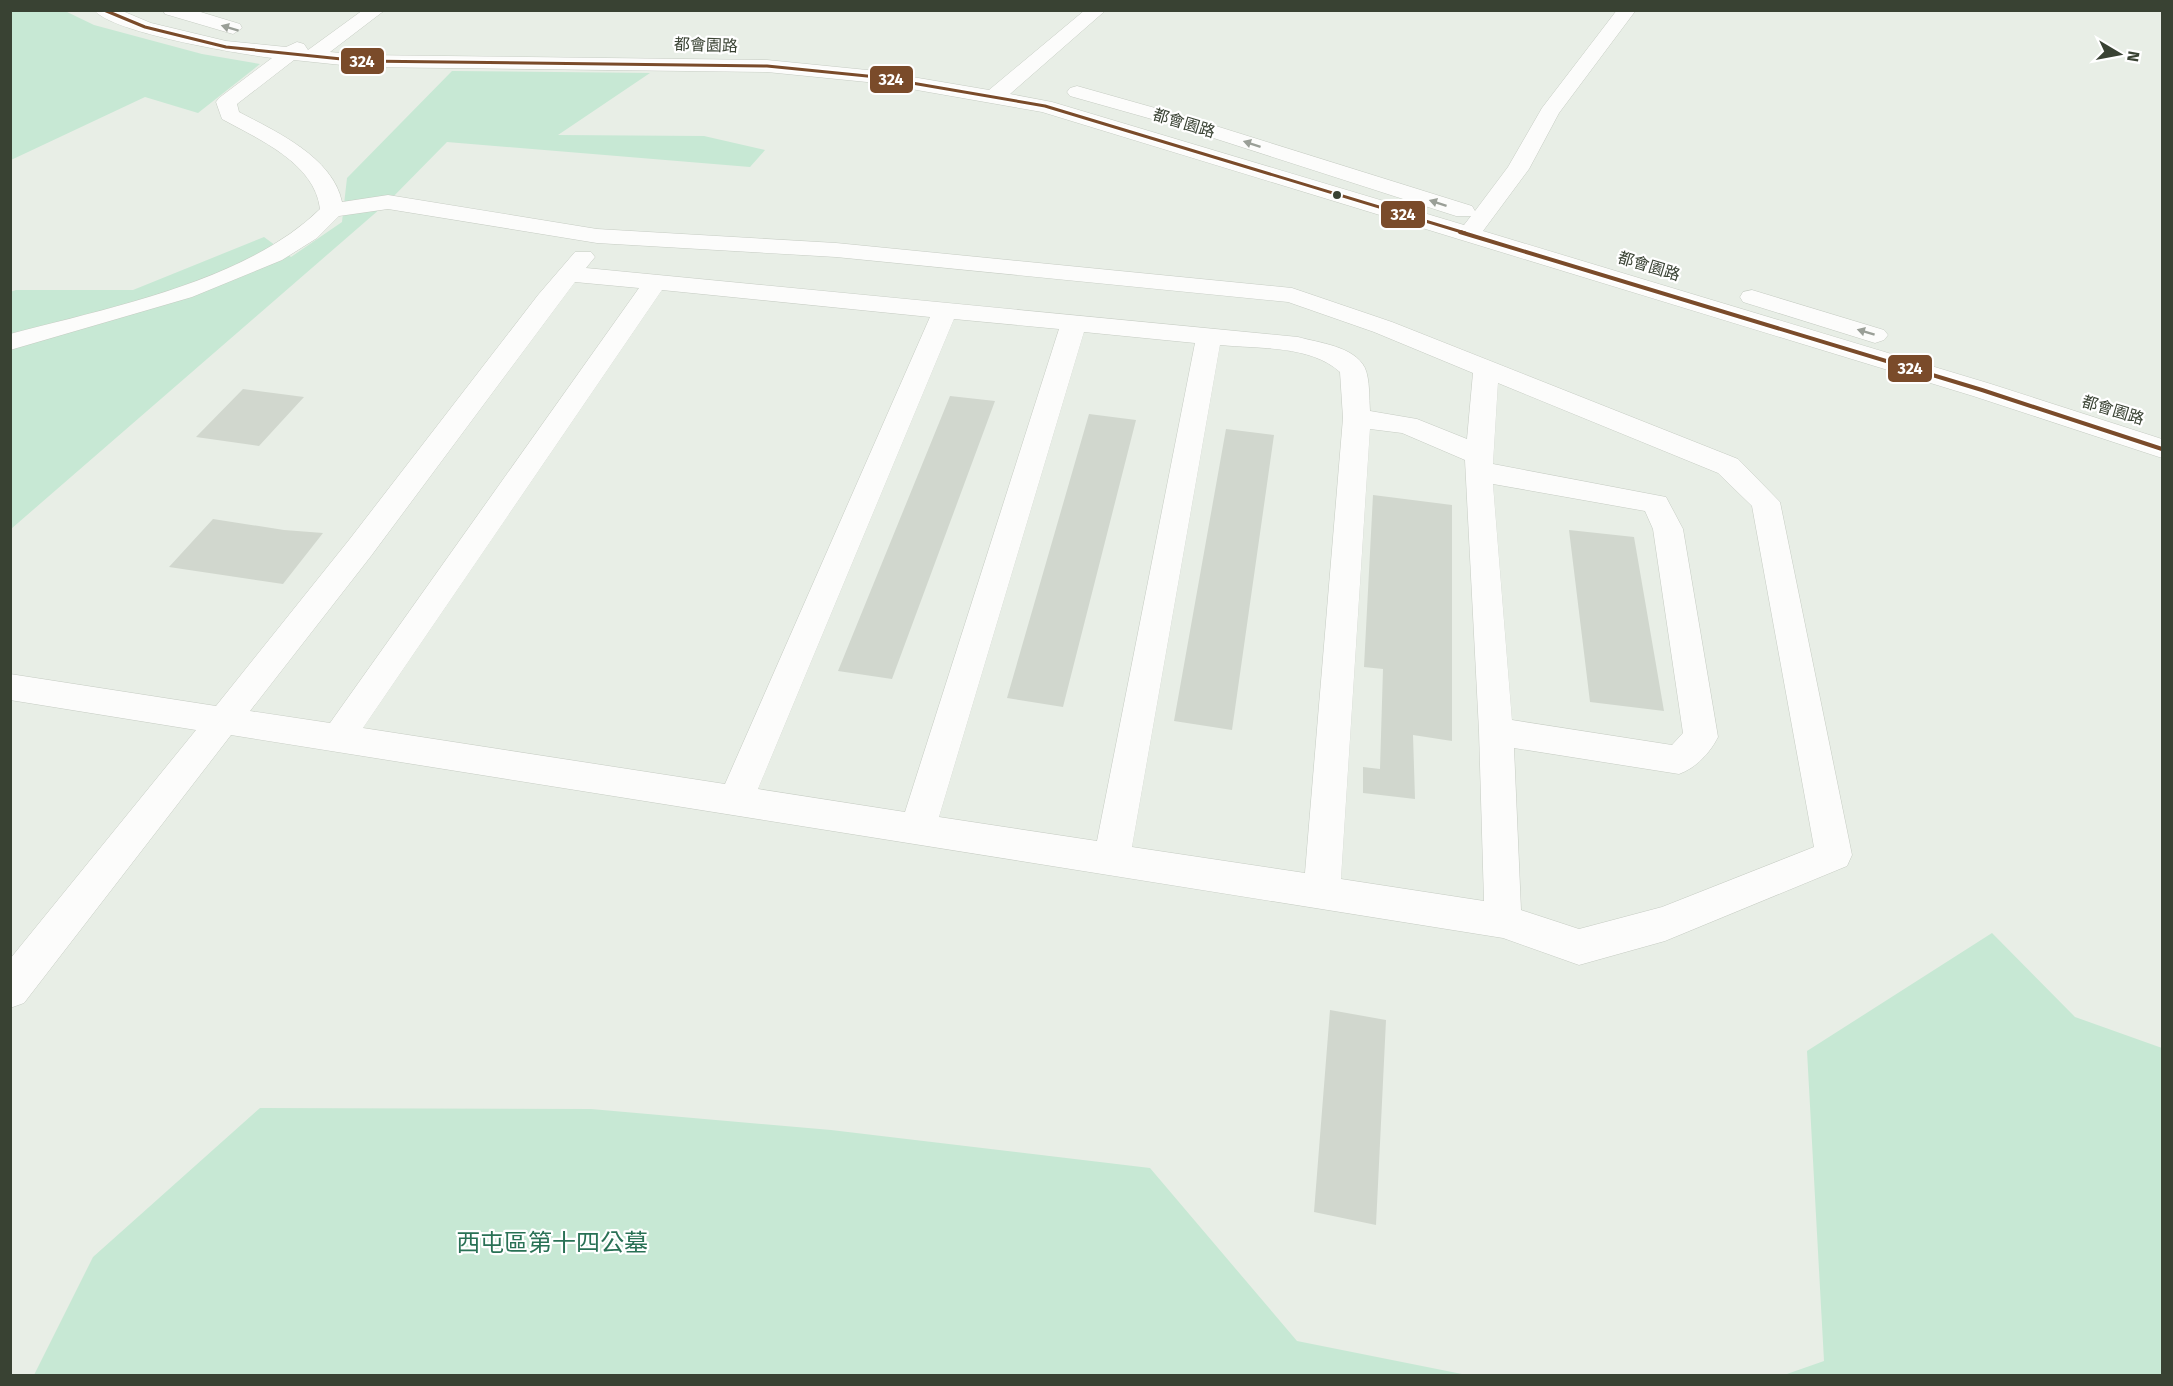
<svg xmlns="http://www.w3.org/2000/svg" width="2173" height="1386" viewBox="0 0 2173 1386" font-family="'Fira Sans','Noto Sans TC',sans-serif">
<rect width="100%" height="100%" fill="#e8eee6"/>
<!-- green -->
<path fill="#c7e8d4" d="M10 11H65L94 25 202 54 260 64 198 113 145 97 11 160Z
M452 71 650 73 558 135 704 136 765 150 750 167 447 142 388 202 11 529 10 292 16 290H133L264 237 291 257 342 222 347 178Z
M1992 933 2075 1017 2162 1048V1375H1784L1824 1361 1807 1051Z
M260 1108 591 1109 831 1130 1150 1168 1297 1341 1467 1375H34L93 1257Z"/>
<!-- building -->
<path fill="#d1d7ce" d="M243 389 304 397 259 446 196 437Z
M950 396 995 401 892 679 838 671Z
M1089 414 1136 420 1063 707 1007 698Z
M1226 429 1274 435 1232 730 1174 721Z
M1373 495 1452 505V741L1413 735 1415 799 1363 793V767L1380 769 1383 669 1364 667Z
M213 519 284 530 323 533 283 584 169 567Z
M1569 530 1634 537 1664 711 1590 702Z
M1330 1010 1386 1020 1376 1225 1314 1212Z"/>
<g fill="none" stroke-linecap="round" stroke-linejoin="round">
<defs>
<path id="minor" d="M94 10H120L151 23 226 41 286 47 297 42 304 44 308 50 363 10H385L330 52 361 55 767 60 877 71 989 90 1085 10H1106L1010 94 1052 102 1464 225 1471 216H1456L1173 125 1070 96 1067 92 1070 88 1077 86 1187 117 1472 206 1475 211 1508 167 1542 108 1617 10H1636L1559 113 1529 169 1483 231 1991 384 2162 439V458L1973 396 1042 112 877 83 767 72 361 67 294 60 237 104 239 112C275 131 333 157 342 202L388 195 597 229 836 243 1292 288 1392 322 1738 459 1780 502 1852 855 1847 866 1665 941 1579 965 1503 938 231 735 24 1003 10 1008V959L196 730 10 700V674L216 706 349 540 538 295 575 252H591L595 257 586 268 1298 337C1319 343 1354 346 1365 368 1370 380 1369 398 1370 411L1417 419 1467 439 1473 373 1374 332 1288 302 836 257 597 243 388 209 339 216 317 238 282 260 192 297 10 350V334C108 308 247 281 320 209 315 163 258 139 222 119L216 102 219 98 272 58C240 54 112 33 94 10ZM575 282 639 288 330 723 250 711 371 556ZM662 290 930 317 725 784 363 728ZM954 319 1059 329 905 812 758 789ZM1084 332 1195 343 1097 841 939 817ZM1220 345C1259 349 1310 345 1340 372L1343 418 1305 873 1132 847ZM1498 383 1718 473 1752 506 1814 847 1662 907 1579 929 1521 910 1514 748 1679 774C1696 768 1710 753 1718 737L1683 529 1666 497 1493 464ZM1370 429 1402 433 1465 460 1479 731 1484 901 1341 879ZM1493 484 1645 511 1653 529 1683 733 1672 745 1512 720Z
M163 10H194L240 24 242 28 233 34 165 14Z
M1752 290 1884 330 1888 335 1884 340 1875 343 1743 302 1740 297 1743 292Z"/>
</defs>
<!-- minor casing -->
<use href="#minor" stroke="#c6ccc3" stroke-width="1"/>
<!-- minor -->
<use href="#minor" fill="#fcfcfb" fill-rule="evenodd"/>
<defs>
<path id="bus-1-far1" d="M104 10 145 27 226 47 361 61 767 66 877 77 1045 106 1465 233"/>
<path id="bus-1" d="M1460 232 1982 390 2162 449"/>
</defs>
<!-- bus-1-far1 casing -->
<use href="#bus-1-far1" stroke="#fff" stroke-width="6"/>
<!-- bus-1 casing -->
<use href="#bus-1" stroke="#fff" stroke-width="8"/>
<!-- bus-1-far1 -->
<use href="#bus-1-far1" stroke="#7a4b2a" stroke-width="3"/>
<!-- bus-1 -->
<use href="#bus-1" stroke="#7a4b2a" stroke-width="4"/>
</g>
<!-- one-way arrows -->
<defs><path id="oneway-solid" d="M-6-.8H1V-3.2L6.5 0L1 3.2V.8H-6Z" transform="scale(1.5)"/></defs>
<g fill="#9a9f97">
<use href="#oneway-solid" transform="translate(230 28) rotate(-163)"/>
<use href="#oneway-solid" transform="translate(1252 144) rotate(-162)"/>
<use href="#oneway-solid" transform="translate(1438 203) rotate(-162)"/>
<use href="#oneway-solid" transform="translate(1866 332) rotate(-163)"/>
</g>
<!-- markers -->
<circle fill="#394233" stroke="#fff" stroke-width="2" cx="1337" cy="195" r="5"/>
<g text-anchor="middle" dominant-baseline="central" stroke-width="4.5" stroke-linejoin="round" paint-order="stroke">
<!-- far-street labels -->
<g font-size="16" fill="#394233" stroke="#fff">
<text transform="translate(706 45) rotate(2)">都會園路</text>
<text transform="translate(1184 123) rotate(17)">都會園路</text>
<text transform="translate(1649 266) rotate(17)">都會園路</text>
<text transform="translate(2113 410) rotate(17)">都會園路</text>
</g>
<!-- near-park labels -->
<g font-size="24" fill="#297155" stroke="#fff">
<text x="552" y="1243">西屯區第十四公墓</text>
</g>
</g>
<g stroke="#fff" stroke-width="2">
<rect x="340" y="47" width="45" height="28" rx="6" fill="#7a4b2a"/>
<rect x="869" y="65" width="45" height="29" rx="6" fill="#7a4b2a"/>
<rect x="1380" y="200" width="46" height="29" rx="6" fill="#7a4b2a"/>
<rect x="1887" y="354" width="46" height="29" rx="6" fill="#7a4b2a"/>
</g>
<g font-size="16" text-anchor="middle" font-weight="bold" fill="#fff">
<text x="362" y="67">324</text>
<text x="891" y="85">324</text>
<text x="1403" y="220">324</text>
<text x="1910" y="374">324</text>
</g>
<!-- border -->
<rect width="2173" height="1386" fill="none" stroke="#394233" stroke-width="24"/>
<!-- north arrow -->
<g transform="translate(2119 54) rotate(100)" stroke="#ffffff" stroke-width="4.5" paint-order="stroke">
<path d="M0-4.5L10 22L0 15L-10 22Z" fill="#394233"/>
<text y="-9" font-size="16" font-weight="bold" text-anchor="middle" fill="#394233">N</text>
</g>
</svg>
